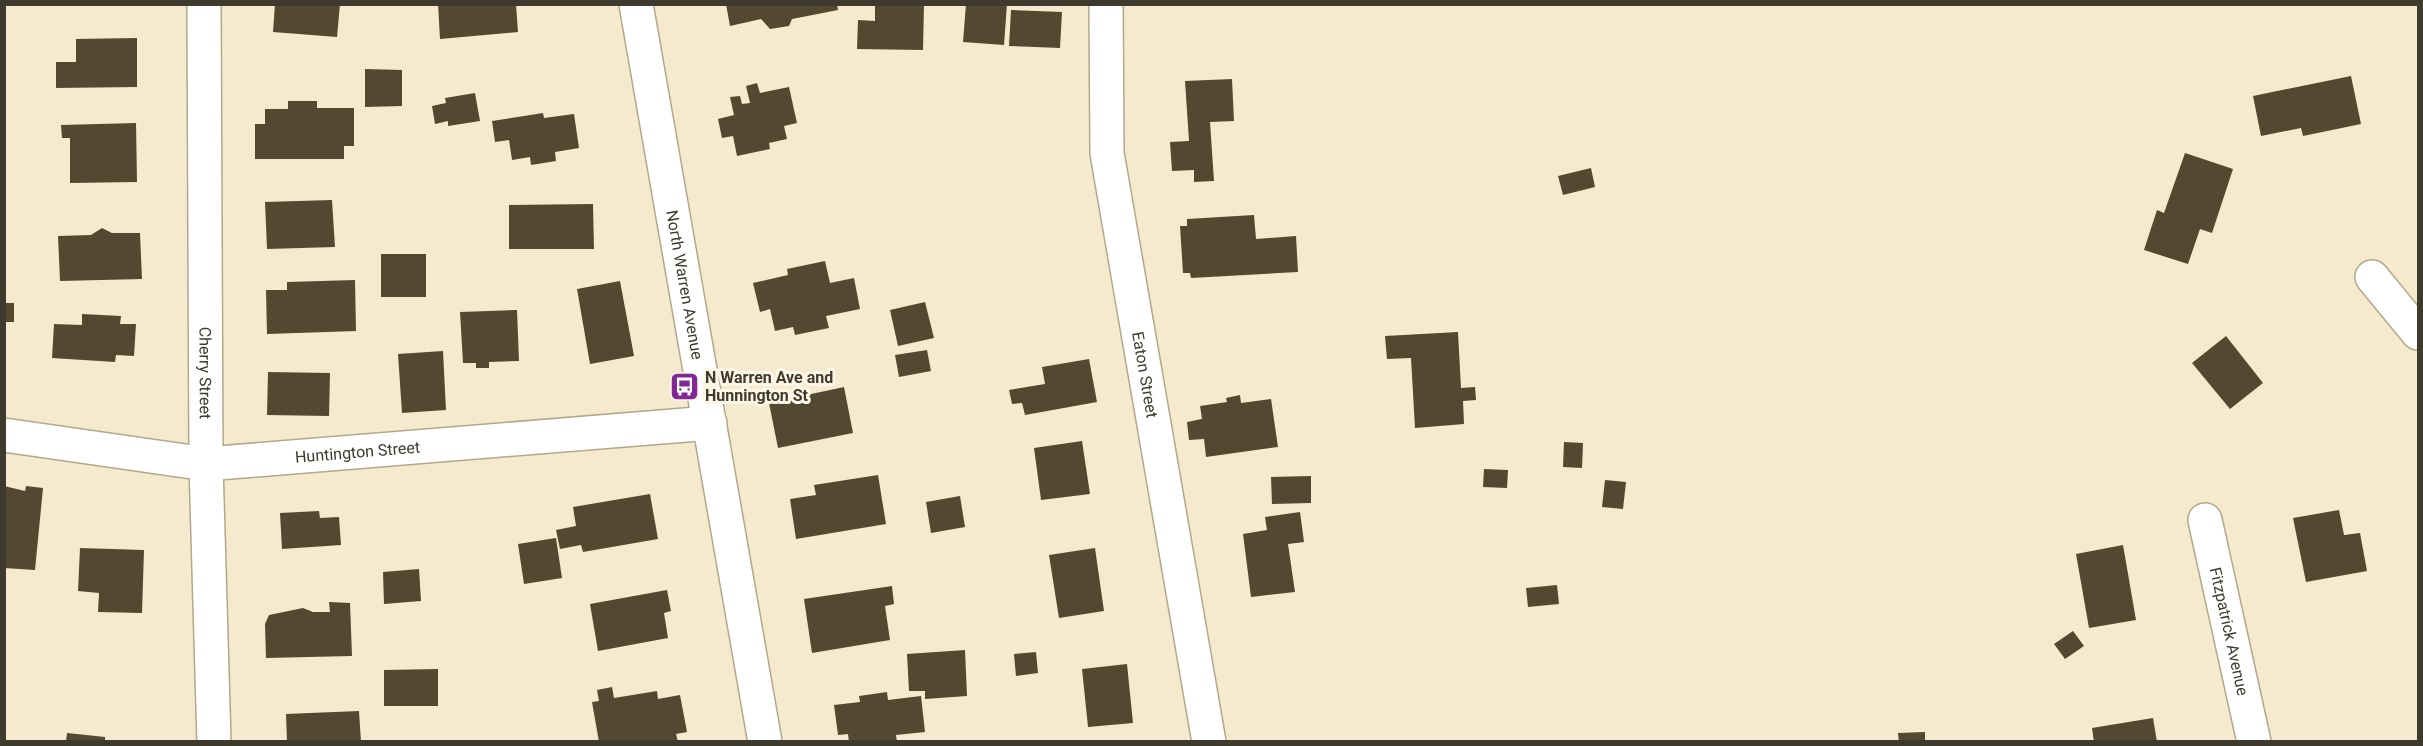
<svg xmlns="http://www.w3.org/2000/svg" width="2423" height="746" viewBox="0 0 2423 746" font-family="Roboto,sans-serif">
<rect width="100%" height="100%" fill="#f5eacd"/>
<!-- building -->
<path fill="#534931" d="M275 4H340L337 37 273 32Z
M438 4H516L518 32 440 39Z
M726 4H837L838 10 792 19 789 26 770 29 761 19 730 26Z
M875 4H924L923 50 857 49 858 20 875 21Z
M966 4H1007L1004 45 963 42Z
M1011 10 1062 12 1060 48 1009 46Z
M137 38V87L56 88V62H76V39Z
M365 69 402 70V106L365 107Z
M2351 76 2361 124 2303 136 2301 128 2261 136 2253 96Z
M1232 79 1234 121 1210 122 1214 181 1194 182V170L1172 171 1170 142 1189 141 1185 81Z
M757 83 760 93 789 87 797 123 784 126 787 139 769 143 770 149 737 156 733 136 722 138 718 119 734 115 730 97 740 96 742 104 750 103 746 86Z
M475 93 480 121 448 126V121L435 124 432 106 446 103 445 98Z
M288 101H317V108H354V146H344V159H255V124H265V109H288Z
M543 113 544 118 574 114 579 148 555 152 556 161 531 165 530 157 512 160 509 140 495 142 492 121Z
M136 123 137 182 70 183V138H62L61 125Z
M2185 153 2233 169 2212 233 2200 229 2188 264 2144 250 2157 210 2164 213Z
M1591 168 1595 187 1563 195 1558 176Z
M332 200 335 247 267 249 265 202Z
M593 204 594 249H509V205Z
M1254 215 1256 239 1296 236 1298 272 1191 278 1190 273H1183L1180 226H1187V219Z
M102 228 112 233H140L142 279 60 281 58 236 91 235Z
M381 254H426V297H381Z
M825 261 830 283 854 278 860 309 826 316 829 328 795 335 793 327 775 331 770 309 760 312 753 283 788 275 787 269Z
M355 280 356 331 267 334 266 290H287V282Z
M620 281 634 356 590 364 577 289Z
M925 302 934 338 898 346 890 310Z
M4 303H14V322H4Z
M517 310 519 361 489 362V368H476V363H463L460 312Z
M82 314 121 316 120 324H136L134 356 116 355 115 362 52 358 54 324 82 325Z
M1458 332 1461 388 1475 387 1476 400 1463 401 1464 424 1415 428 1411 358 1387 359 1385 336Z
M2226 336 2263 383 2230 409 2192 363Z
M927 350 931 371 899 377 895 355Z
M443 351 446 410 402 413 398 354Z
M1089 359 1097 402 1025 415 1022 403 1012 404 1009 390 1045 384 1042 367Z
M268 372 330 373 329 416 267 415Z
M844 387 853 433 778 448 769 403Z
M1240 395 1241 403 1271 399 1278 447 1206 457 1204 439 1189 440 1187 422 1202 419 1200 406 1227 402 1226 398Z
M1082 441 1090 494 1041 500 1034 448Z
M1564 442 1583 443 1582 468 1563 467Z
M1484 469 1508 470 1507 488 1483 487Z
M878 475 886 524 796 539 790 499 816 495 814 485Z
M1311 476V503L1272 504 1271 477Z
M1605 480 1626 482 1623 509 1602 507Z
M4 486 25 491 26 486 43 488 35 570 4 568Z
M650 494 658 539 583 552 581 545 560 549 556 530 576 526 573 507Z
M960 496 965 527 931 533 926 502Z
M2339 510 2344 535 2360 533 2367 571 2306 582 2293 518Z
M319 511 320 518 339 517 341 545 282 549 280 513Z
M1300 512 1304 542 1288 544 1295 592 1251 597 1243 534 1267 530 1265 517Z
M556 538 562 578 524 584 518 544Z
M2123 545 2136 620 2089 628 2076 554Z
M80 548 144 550 142 613 98 612 99 593 78 591Z
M1095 548 1104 611 1059 618 1049 555Z
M419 569 421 601 384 604 383 572Z
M1557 585 1559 604 1528 607 1526 588Z
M892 586 894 604 885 606 890 640 812 653 804 599Z
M667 590 671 611 664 613 668 638 598 651 590 604Z
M329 602 350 603 352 656 266 658 265 624 269 615 303 608 313 612H330Z
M2073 631 2084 646 2065 659 2054 644Z
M965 650 967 696 925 699V691H909L907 654Z
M1036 652 1038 673 1016 676 1014 654Z
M1127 664 1133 723 1088 727 1082 669Z
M438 669V706H384V670Z
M612 687 614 698 657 691 658 699 680 695 687 732 676 734 678 742H599L592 702 599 701 597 690Z
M887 692 888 700 921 696 925 732 896 735 897 742H849L848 734 838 735 834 705 860 702 859 696Z
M359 711 361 742H287L286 714Z
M2153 718 2157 742H2094L2092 728Z
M1925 732V742H1899L1898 733Z
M67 733 105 737V742H66Z"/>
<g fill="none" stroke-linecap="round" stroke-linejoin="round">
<defs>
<g id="minor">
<path id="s1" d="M204 4 206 464 214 742"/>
<path id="s2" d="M1106 4 1107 153 1209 742"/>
<path d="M2372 277 2418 333"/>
<path id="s3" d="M4 435 206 464 710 423"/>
<path id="s4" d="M2205 520 2254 742"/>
</g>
<g id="tertiary">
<path id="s5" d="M636 4 765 742"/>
</g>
</defs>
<!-- minor casing -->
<use href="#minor" stroke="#b2a88c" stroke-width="36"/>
<!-- tertiary casing -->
<use href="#tertiary" stroke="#b2a88c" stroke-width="36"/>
<!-- minor -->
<use href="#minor" stroke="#fff" stroke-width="33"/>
<!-- tertiary -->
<use href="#tertiary" stroke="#fff" stroke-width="33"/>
</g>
<!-- icons -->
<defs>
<symbol id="bus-square" viewBox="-11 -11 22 22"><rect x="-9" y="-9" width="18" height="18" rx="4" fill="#812896" stroke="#fef7e6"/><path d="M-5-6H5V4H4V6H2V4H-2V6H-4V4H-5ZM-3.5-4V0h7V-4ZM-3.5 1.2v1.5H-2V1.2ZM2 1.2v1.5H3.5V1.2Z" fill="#fff"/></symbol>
</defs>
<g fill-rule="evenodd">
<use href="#bus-square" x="668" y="370" width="33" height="33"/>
</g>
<g text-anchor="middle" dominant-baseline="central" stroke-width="6" stroke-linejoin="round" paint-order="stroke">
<!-- street labels -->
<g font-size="16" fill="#3e3a2e" stroke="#fef7e6">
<text stroke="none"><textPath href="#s5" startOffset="285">North Warren Avenue</textPath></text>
<text stroke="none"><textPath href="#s1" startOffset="369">Cherry Street</textPath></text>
<text stroke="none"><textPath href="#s2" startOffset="374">Eaton Street</textPath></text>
<text stroke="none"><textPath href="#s3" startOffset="356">Huntington Street</textPath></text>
<text stroke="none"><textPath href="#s4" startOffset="114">Fitzpatrick Avenue</textPath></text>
</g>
<!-- poi labels -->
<g font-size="16" font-weight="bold" fill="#3e3a2e" stroke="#fef7e6" text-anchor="start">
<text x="705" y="377">N Warren Ave and<tspan x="705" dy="18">Hunnington St</tspan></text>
</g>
</g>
<!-- border -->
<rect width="2423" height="746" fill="none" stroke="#3e3a2e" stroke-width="12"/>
</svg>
